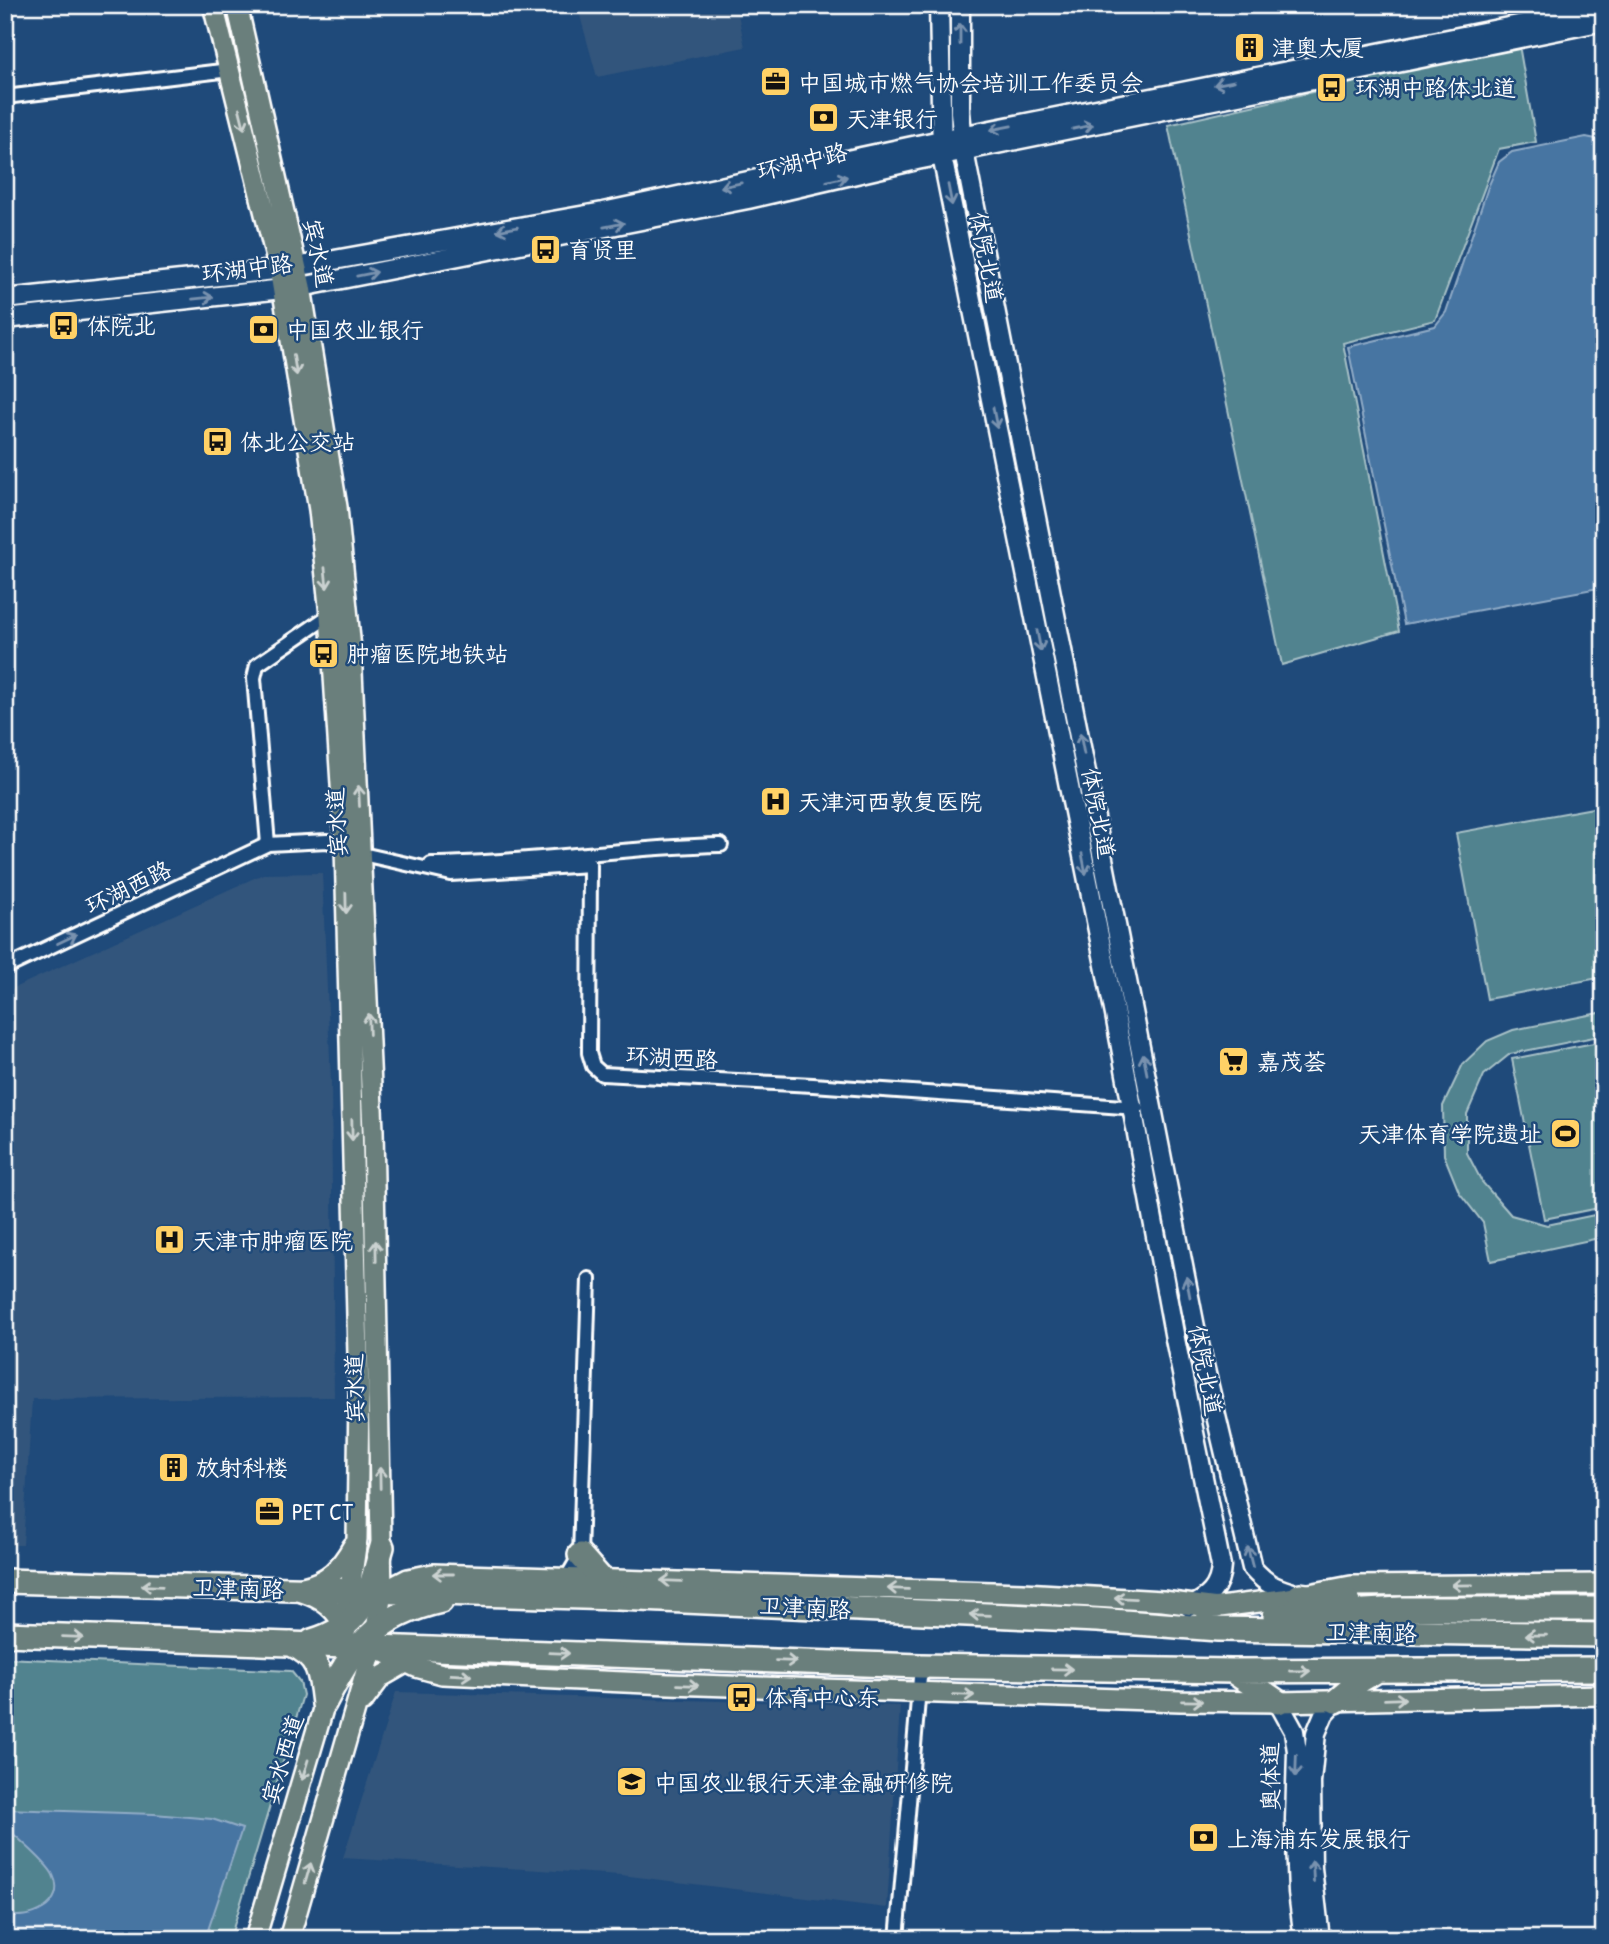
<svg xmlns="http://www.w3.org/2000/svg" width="1609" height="1944" viewBox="0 0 1609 1944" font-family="'Patrick Hand','LXGW WenKai TC',sans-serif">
<rect width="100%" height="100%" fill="#1f4a7a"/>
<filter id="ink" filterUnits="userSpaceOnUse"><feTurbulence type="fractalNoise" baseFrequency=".0143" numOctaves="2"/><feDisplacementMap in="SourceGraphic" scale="14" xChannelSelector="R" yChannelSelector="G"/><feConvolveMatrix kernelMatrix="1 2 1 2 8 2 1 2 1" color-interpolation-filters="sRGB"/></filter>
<g filter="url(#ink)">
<!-- built -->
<path fill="#32557c" d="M577 5H736L745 47 597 77Z
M322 873 331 1082 334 1397 32 1399 23 1545H5V992L263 874Z
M396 1692 900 1706 887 1908 621 1875 343 1858Z"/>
<!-- green -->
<path fill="#51838f" stroke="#a8c1c7" stroke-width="2" d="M1519 45 1536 142 1499 149 1435 320 1343 343 1399 631 1282 665 1168 125Z
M1604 806V977L1487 999 1456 833Z
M1604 1012V1035L1510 1054 1484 1075 1467 1114V1153L1482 1182 1511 1215 1547 1225 1604 1213V1237L1491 1261 1483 1223 1459 1192 1444 1155 1443 1106 1463 1064 1487 1041 1513 1030Z
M1604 1041V1207L1544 1219 1512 1059Z
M5 1658 291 1671 300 1682 303 1695 230 1939H5Z"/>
<!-- water -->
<path fill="#4774a2" stroke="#91acc7" stroke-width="2" d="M1586 137 1601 140 1604 143V587L1404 624 1348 347 1435 326 1446 312 1488 187 1499 162 1512 152Z
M5 1809 154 1814 212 1819 242 1829 205 1939H5V1914C28 1922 68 1905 53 1875 48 1864 16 1836 5 1827Z"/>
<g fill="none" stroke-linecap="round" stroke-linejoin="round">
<defs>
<path id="street" d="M5 97 230 70
M268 844 254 678 257 665 330 615
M431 864C528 863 624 847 721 845
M5 968 268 844 327 841 345 846 362 854 451 874 590 865 589 1053 593 1066 602 1074 813 1085 1137 1108
M564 1582 580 1555 589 1279
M897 1939 921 1666"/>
<path id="secondary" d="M939 5 942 156 1115 1015 1175 1339 1221 1566C1220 1588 1208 1599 1189 1607
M960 5V112L964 151 1195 1327 1252 1568C1268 1586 1277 1589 1300 1595
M5 299 284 269 603 212 941 140 1604 8
M5 319 301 287 748 199 917 160 1604 21
M1278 1702 1294 1731 1297 1751 1295 1820 1298 1892 1304 1939
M1320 1939 1312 1868 1311 1782 1316 1733 1324 1714 1336 1701"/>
<path id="primary" d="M213 5 280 274 319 510 330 615 345 846 359 1394 357 1539 344 1632
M237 5 301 287 337 507 351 649 373 1130 382 1593 373 1647 289 1939
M303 1587C328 1581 340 1569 353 1546
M302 1592C323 1599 336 1608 346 1630
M383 1592 408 1579 433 1574 1023 1593 1163 1601 1218 1608
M1204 1609 1283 1599 1351 1586 1604 1584
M378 1649 416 1667 442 1674 669 1684 1180 1701 1278 1702 1604 1695
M363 1701 381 1677 414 1658
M255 1939 328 1692"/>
<path id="highway" d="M580 1555 618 1598
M5 1581 618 1598 1097 1620 1218 1629 1604 1635
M1300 1595 1349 1602
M1275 1616 1401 1609H1604
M5 1634 921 1666 1232 1671 1604 1669
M312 1641C366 1625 368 1595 382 1547
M291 1644C320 1656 321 1676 324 1704
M1232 1671 1278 1702
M1336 1701 1361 1680 1378 1670
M324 1704C353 1647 374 1616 441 1601"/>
</defs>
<!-- street casing -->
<use href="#street" stroke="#fff" stroke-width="18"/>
<!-- secondary casing -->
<use href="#secondary" stroke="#fff" stroke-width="23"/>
<!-- primary casing -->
<use href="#primary" stroke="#fff" stroke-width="24"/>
<!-- highway casing -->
<use href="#highway" stroke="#fff" stroke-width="28"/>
<!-- street -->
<use href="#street" stroke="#1f4a7a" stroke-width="12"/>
<!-- secondary -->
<use href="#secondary" stroke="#1f4a7a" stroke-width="18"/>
<!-- primary -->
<use href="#primary" stroke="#6b7f7c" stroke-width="19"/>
<!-- highway -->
<use href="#highway" stroke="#6b7f7c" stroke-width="23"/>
</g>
<!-- one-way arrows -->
<defs><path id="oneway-shaft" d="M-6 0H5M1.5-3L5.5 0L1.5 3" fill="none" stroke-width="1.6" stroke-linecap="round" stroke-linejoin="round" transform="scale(1.75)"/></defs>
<g stroke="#7992af">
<use href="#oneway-shaft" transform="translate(960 34) rotate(-90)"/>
<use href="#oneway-shaft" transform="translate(1224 83) rotate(169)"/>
<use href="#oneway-shaft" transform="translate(1083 127) rotate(-12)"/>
<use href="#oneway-shaft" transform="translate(1001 128) rotate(169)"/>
<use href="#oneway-shaft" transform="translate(837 179) rotate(-13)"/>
<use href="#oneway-shaft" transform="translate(731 185) rotate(168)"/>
<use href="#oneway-shaft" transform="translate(950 195) rotate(79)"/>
<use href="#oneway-shaft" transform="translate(614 225) rotate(-11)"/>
<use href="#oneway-shaft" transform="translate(507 229) rotate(170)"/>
<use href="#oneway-shaft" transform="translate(367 274) rotate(-11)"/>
<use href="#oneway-shaft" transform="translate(203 298) rotate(-6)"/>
<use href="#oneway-shaft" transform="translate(995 418) rotate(79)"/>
<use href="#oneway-shaft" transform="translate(1039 641) rotate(79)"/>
<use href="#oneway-shaft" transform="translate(1082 744) rotate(-101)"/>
<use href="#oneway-shaft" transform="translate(1084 864) rotate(79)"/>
<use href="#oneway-shaft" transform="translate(67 939) rotate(-26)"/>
<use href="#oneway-shaft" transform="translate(1145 1064) rotate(-101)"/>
<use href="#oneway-shaft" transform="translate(1188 1287) rotate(-101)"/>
<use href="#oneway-shaft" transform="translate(1250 1557) rotate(-104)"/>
<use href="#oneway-shaft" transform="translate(1296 1766) rotate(92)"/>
<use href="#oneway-shaft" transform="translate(1313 1871) rotate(-93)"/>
</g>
<g stroke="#cbd2d1">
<use href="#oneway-shaft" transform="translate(242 119) rotate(76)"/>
<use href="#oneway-shaft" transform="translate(295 365) rotate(81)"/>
<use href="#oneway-shaft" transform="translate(326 578) rotate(84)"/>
<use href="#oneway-shaft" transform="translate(359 796) rotate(-93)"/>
<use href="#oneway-shaft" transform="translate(346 903) rotate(89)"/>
<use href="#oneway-shaft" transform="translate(369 1024) rotate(-92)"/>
<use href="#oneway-shaft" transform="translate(352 1130) rotate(89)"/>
<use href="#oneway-shaft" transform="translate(376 1251) rotate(-91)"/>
<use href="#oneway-shaft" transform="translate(380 1478) rotate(-91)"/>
<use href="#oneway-shaft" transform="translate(443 1574) rotate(180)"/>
<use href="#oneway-shaft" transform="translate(671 1581) rotate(-178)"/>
<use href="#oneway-shaft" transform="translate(1462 1585) rotate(179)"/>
<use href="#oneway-shaft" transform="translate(152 1586) rotate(-178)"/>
<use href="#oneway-shaft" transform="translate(898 1589) rotate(-178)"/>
<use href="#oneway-shaft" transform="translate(1125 1598) rotate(-177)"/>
<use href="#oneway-shaft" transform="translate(980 1615) rotate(-178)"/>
<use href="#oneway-shaft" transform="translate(1536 1635) rotate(-179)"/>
<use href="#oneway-shaft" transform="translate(73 1637) rotate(2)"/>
<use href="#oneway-shaft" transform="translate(559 1653) rotate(2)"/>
<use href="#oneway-shaft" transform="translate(786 1661) rotate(2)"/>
<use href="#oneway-shaft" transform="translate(1062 1669) rotate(1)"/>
<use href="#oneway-shaft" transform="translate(1300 1671)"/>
<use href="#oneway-shaft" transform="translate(461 1675) rotate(3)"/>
<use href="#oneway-shaft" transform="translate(688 1685) rotate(2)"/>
<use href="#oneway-shaft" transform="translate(964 1695) rotate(2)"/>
<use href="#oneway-shaft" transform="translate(1395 1699) rotate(-2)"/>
<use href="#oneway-shaft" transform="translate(1192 1701) rotate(1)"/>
<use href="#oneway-shaft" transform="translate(305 1770) rotate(107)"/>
<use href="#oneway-shaft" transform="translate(308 1873) rotate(-74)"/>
</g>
</g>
<!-- icons -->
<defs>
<symbol id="building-square" viewBox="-11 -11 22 22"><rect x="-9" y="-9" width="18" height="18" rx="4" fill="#ffd166" stroke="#1f4a7a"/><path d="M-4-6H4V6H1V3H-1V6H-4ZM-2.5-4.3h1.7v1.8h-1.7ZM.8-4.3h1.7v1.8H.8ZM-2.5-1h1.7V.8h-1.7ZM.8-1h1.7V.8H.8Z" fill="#111"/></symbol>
<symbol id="office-square" viewBox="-11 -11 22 22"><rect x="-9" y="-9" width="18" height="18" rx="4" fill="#ffd166" stroke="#1f4a7a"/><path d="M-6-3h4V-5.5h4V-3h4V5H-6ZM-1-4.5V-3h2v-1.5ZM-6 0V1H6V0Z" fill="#111"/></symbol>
<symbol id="bus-square" viewBox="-11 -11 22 22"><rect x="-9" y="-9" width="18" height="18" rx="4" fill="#ffd166" stroke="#1f4a7a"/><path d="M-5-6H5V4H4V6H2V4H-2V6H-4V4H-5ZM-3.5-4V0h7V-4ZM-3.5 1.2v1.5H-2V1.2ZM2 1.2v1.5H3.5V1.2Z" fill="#111"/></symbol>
<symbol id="bank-square" viewBox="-11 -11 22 22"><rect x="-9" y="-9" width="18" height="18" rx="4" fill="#ffd166" stroke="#1f4a7a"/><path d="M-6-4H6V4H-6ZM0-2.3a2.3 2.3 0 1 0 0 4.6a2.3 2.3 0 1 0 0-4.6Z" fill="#111"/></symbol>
<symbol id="hospital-square" viewBox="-11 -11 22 22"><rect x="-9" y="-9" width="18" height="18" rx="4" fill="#ffd166" stroke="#1f4a7a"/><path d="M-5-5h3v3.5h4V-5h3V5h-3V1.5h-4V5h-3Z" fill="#111"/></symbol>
<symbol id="supermarket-square" viewBox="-11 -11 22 22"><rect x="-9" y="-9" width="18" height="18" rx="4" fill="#ffd166" stroke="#1f4a7a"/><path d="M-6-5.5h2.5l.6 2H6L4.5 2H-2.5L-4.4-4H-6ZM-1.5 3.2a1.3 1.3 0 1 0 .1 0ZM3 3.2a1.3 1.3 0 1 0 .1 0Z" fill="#111"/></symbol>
<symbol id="stadium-square" viewBox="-11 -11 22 22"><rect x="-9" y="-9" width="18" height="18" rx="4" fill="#ffd166" stroke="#1f4a7a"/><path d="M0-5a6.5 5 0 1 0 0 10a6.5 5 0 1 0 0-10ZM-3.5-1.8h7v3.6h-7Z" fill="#111"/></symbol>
<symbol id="university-square" viewBox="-11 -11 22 22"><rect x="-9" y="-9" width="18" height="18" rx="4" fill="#ffd166" stroke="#1f4a7a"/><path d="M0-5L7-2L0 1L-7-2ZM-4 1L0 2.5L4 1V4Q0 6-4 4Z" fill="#111"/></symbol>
</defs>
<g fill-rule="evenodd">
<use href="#building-square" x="1232" y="30" width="35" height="35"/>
<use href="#office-square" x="758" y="64" width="35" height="35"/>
<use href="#bus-square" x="1314" y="70" width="35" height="35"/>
<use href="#bank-square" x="806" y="100" width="35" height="35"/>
<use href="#bus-square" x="528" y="232" width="35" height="35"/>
<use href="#bus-square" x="46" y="308" width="35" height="35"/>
<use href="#bank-square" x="246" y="312" width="35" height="35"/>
<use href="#bus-square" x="200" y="424" width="35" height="35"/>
<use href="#bus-square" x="306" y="636" width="35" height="35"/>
<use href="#hospital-square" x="758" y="784" width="35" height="35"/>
<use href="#supermarket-square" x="1216" y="1044" width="35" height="35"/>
<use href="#stadium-square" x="1548" y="1116" width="35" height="35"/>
<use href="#hospital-square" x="152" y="1222" width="35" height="35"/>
<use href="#building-square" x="156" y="1450" width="35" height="35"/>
<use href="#office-square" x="252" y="1494" width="35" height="35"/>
<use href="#bus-square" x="724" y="1680" width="35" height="35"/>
<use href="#university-square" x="614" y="1764" width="35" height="35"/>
<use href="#bank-square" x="1186" y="1820" width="35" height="35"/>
</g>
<g text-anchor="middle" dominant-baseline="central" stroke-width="5" stroke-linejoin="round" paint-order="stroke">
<!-- poi labels -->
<g font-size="23" fill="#fff" stroke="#1f4a7a" text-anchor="start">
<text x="1272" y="47">津奥大厦</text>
<text x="798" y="82">中国城市燃气协会培训工作委员会</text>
<text x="1355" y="87">环湖中路体北道</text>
<text x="846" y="118">天津银行</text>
<text x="568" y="249">育贤里</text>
<text x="87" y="325">体院北</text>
<text x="286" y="329">中国农业银行</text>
<text x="240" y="441">体北公交站</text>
<text x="347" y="653">肿瘤医院地铁站</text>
<text x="798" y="801">天津河西敦复医院</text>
<text x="1257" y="1061">嘉茂荟</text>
<text x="1542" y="1133" text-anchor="end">天津体育学院遗址</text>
<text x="192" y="1240">天津市肿瘤医院</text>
<text x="196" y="1467">放射科楼</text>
<text x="292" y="1511">PET CT</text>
<text x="765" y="1697">体育中心东</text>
<text x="654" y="1782">中国农业银行天津金融研修院</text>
<text x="1227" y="1838">上海浦东发展银行</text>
</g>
<!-- street labels -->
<g font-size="23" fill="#fff" stroke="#1f4a7a">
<text transform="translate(802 161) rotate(-13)">环湖中路</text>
<text transform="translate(319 253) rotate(78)">宾水道</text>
<text transform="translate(987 257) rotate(79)">体院北道</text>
<text transform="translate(247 268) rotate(-7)">环湖中路</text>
<text transform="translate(1099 813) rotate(79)">体院北道</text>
<text transform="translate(336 822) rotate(-93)">宾水道</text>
<text transform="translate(128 887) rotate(-26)">环湖西路</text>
<text transform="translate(672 1057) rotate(3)">环湖西路</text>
<text transform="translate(1206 1370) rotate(79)">体院北道</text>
<text transform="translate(354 1388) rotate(-91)">宾水道</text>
<text transform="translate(238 1588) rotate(2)">卫津南路</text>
<text transform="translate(805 1607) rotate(3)">卫津南路</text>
<text transform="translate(1371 1632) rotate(1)">卫津南路</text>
<text transform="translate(282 1759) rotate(-73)">宾水西道</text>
<text transform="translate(1270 1777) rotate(-91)">奥体道</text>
</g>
</g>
<!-- margin -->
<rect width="1609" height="1944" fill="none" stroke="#1f4a7a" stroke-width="28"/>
<rect x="14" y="14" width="1581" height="1916" fill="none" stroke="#fff" stroke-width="2.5" filter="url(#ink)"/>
</svg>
